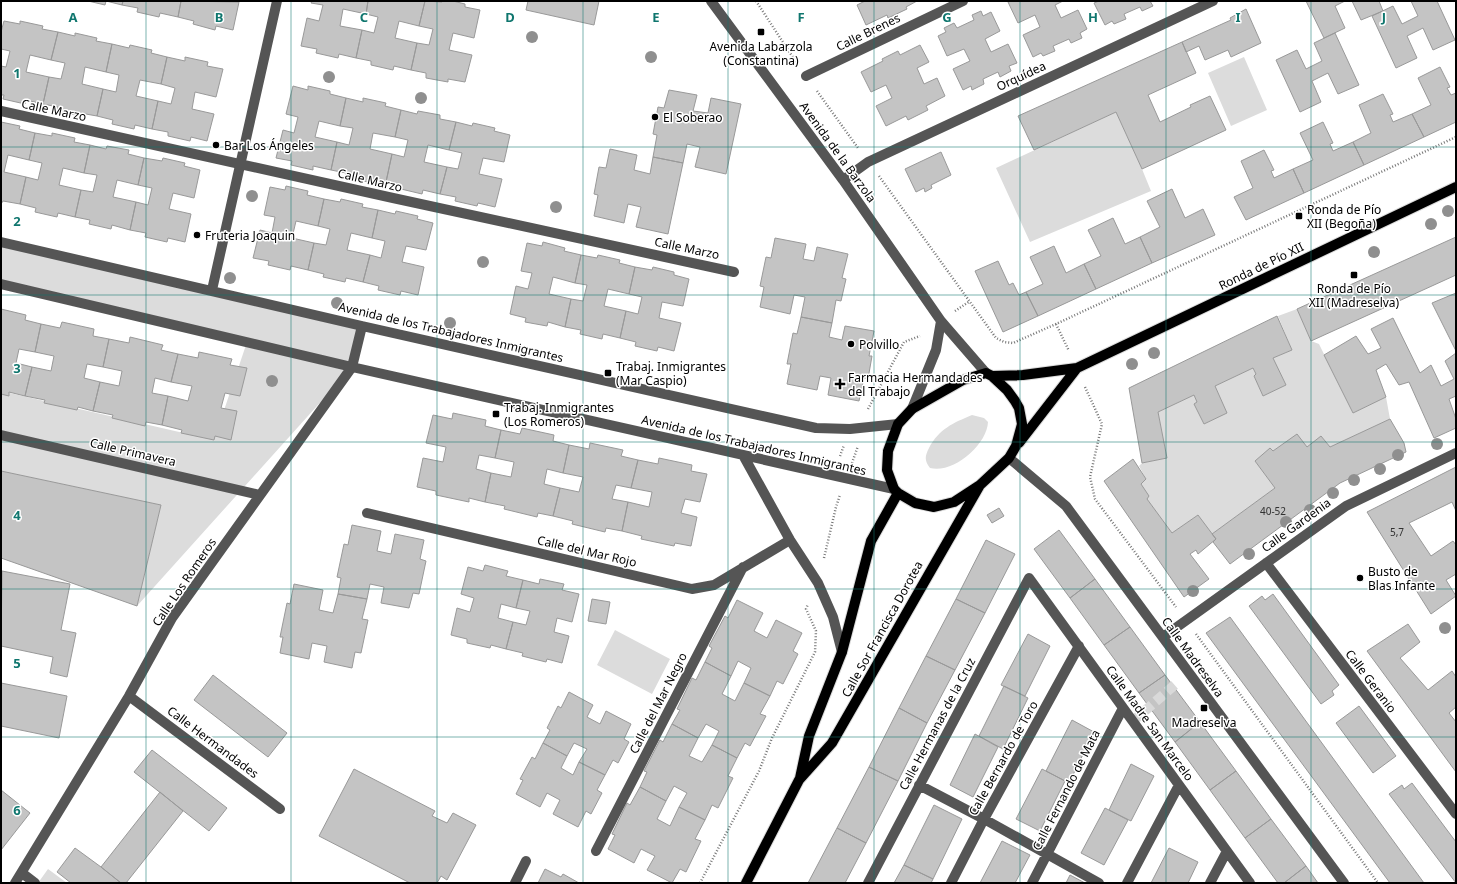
<svg xmlns="http://www.w3.org/2000/svg" width="1457" height="884" viewBox="0 0 1457 884" font-family="'Noto Sans',sans-serif">
<rect width="100%" height="100%" fill="#fff"/>
<!-- green -->
<path fill="#dcdcdc" d="M1244 57 1267 110 1231 126 1208 73Z
M1116 112 1142 169 1151 191 1030 242 996 168Z
M1 242 362 326 352 367 137 606 161 505 1 471V391L214 440 247 342 1 284Z
M1297 309 1311 341 1319 344 1353 413 1386 397 1390 419 1330 447 1321 436 1307 447 1297 435 1273 451 1270 449 1255 461 1275 488 1212 534 1198 515 1172 533 1147 499 1149 496 1141 484 1146 479 1139 466 1142 463 1167 458 1158 412 1194 395 1197 402 1194 404 1204 424 1227 413 1215 386 1253 368 1256 374 1254 376 1263 396 1286 385 1273 358 1292 350 1278 316Z
M972 415 984 418 988 422C987 445 953 474 930 468 924 460 925 456 929 448 939 429 953 423 972 415Z
M615 630 670 659 652 694 597 665Z
M48 869 67 883H38Z"/>
<!-- building -->
<path fill="#c4c4c4" stroke="#999" d="M88 1H123L122 5 106 1 105 5Z
M123 1H181L178 17 160 13 159 17 137 12 138 8 122 5Z
M181 1 239 2 233 30 216 26 215 30 193 24 194 21 178 17Z
M312 1H368L366 14 343 9 340 26 362 30 356 58 339 54 338 58 316 53 317 49 301 46 307 18 319 21 323 5 311 3Z
M368 1H425L419 26 399 21 395 38 417 43 411 70 394 66 393 70 371 65V61L356 58 362 30 374 33 378 17 366 14Z
M425 1 442 2 443 1H453L465 4V7L480 10 474 38 453 33 449 50 472 55 465 82 448 79V82L426 78V73L411 70 417 43 429 45 433 29 419 26Z
M528 1H599L594 25 526 10Z
M865 1H917L906 7 907 9 888 18 887 15 866 25 857 5Z
M1011 1H1063L1055 5 1061 18 1078 10 1087 29 1080 33 1082 38 1071 43 1069 39 1053 46 1055 51 1043 56 1041 53 1033 57 1023 35 1040 27 1035 15 1018 23 1008 2Z
M1099 1H1150L1153 6 1142 11 1140 7 1124 14 1126 19 1114 24 1112 21 1105 25 1094 3Z
M1306 1H1345L1335 6 1345 28 1324 38Z
M1352 1H1379L1383 11 1361 20Z
M1411 1H1437L1455 40 1433 50 1423 28 1407 36 1417 58 1396 68 1372 16 1393 6 1402 24 1418 16Z
M1246 9 1261 43 1231 57 1228 50 1205 60 1199 46 1186 52 1182 42 1231 20 1230 18Z
M981 11 983 16 991 12 1000 31 985 39 991 52 1008 44 1017 63 1009 66 1011 71 1000 77 998 72 983 79 984 84 972 90 971 86 963 90 953 69 970 61 964 49 947 56 938 36 946 32 944 28 954 23 957 28 974 20 972 15Z
M4 21 20 24V21L43 26 42 29 58 32 51 60 30 55 26 72 49 77 43 104 26 100 25 104 3 99 4 95H1V66L6 67 10 51 1 49V32Z
M58 32 75 36V33L97 38 96 41 112 44 106 72 85 67 82 84 103 89 97 116 80 113V116L57 111 58 107 43 104 49 77 61 79 65 63 51 60Z
M1335 33 1359 85 1338 94 1328 73 1312 81 1321 102 1300 112 1276 60 1297 50 1306 69 1322 61 1314 43Z
M1182 42 1196 73 1148 95 1160 122 1191 107 1190 105 1210 96 1226 130 1142 169 1116 112 1034 150 1018 116Z
M112 44 129 48 130 45 152 50 151 53 167 57 161 84 140 80 136 96 158 101 152 129 135 125 134 129 112 124 113 120 97 116 103 89 116 92 119 75 106 72Z
M920 45 929 62 917 68 924 84 937 78 945 96 926 106 928 110 908 120 906 116 886 126 876 106 892 98 886 85 871 92 861 72 883 61 882 59 898 51 900 55Z
M167 57 185 61V57L208 62 207 66 223 69 216 97 195 92 192 109 214 114 207 141 191 137 190 141 168 136V132L152 129 158 101 171 104 175 88 161 84Z
M1440 67 1450 87 1447 88 1451 95 1456 93V122L1424 137 1412 114 1431 105 1418 78Z
M293 86 308 90V86L330 91V94L346 98 340 126 319 121 315 137 337 142 331 170 313 166V170L291 165 292 161 276 158 283 130 294 133 298 117 286 114Z
M669 90 697 95 693 111 708 113 711 98 741 104 726 174 695 167 700 147 687 144 683 163 653 157 657 135 653 134 658 107 664 108Z
M1383 94 1393 114 1390 115 1393 122 1412 114 1424 137 1364 165 1353 142 1371 133 1359 105Z
M346 98 363 102V98L386 103 385 106 401 110 395 137 373 133 370 149 392 154 386 182 368 178V182L346 177V173L331 170 337 142 349 145 353 128 340 126Z
M401 110 417 114 418 111 440 115V119L456 122 449 150 428 145 424 162 447 167 440 194 423 190 422 194 401 189V185L386 182 392 154 404 157 408 140 395 137Z
M1 122 20 126 19 129 35 133 29 160 8 155 4 172 26 177 20 204 3 201 1 204Z
M456 122 472 126 473 123 495 128 494 131 510 135 504 162 483 158 479 174 502 179 495 207 478 203 477 206 455 201 456 197 440 194 447 167 458 169 462 153 449 150Z
M1323 122 1333 143 1330 144 1333 151 1353 142 1364 165 1304 193 1293 169 1313 160 1300 133Z
M35 133 52 136V133L75 138 74 142 90 145 84 173 63 168 59 185 81 190 75 217 58 213 57 217 35 212 36 208 20 204 26 177 38 180 42 163 29 160Z
M90 145 106 149 107 146 129 150 128 154 144 158 138 185 117 180 113 197 136 202 130 230 112 225 111 229 89 224 90 220 75 217 81 190 93 192 97 175 84 173Z
M610 149 637 155 634 170 650 174 653 157 683 163 668 234 636 227 641 207 628 204 624 223 594 216 598 195 594 194 599 167 606 168Z
M1264 150 1274 170 1271 171 1274 178 1293 169 1304 193 1246 220 1234 197 1253 188 1241 161Z
M941 152 951 175 931 185 932 188 925 192 924 188 916 192 905 169Z
M144 158 162 161 163 158 185 163 184 166 200 170 194 198 173 193 169 209 191 214 185 242 168 238 167 242 145 237 146 233 130 230 136 202 148 205 152 188 138 185Z
M286 186 308 191 307 195 324 199 318 226 296 221 292 238 314 243 308 270 291 266 290 270 268 265 269 261 253 258 260 230 272 233 275 217 264 215 270 187 285 190Z
M1172 189 1185 218 1203 209 1215 235 1152 263 1140 237 1160 227 1147 201Z
M324 199 340 202 341 199 363 204 362 207 378 210 372 238 351 233 347 250 370 255 363 282 346 278 345 282 323 277 324 274 308 270 314 243 326 245 330 229 318 226Z
M378 210 395 214 396 211 418 216 417 219 433 223 426 250 406 246 402 262 424 267 418 295 401 291 400 295 378 290 379 286 363 282 370 255 381 258 385 241 372 238Z
M1113 218 1125 244 1140 237 1152 263 1096 289 1084 264 1101 256 1088 230Z
M1456 237V275L1311 341 1297 309Z
M775 238 806 244 803 259 814 261 817 247 848 254 842 278 846 279 841 301 836 300 832 323 801 317 805 297 794 295 790 314 760 307 764 287 760 286 766 257 771 258Z
M543 242 565 248 564 251 581 255 575 283 553 277 549 294 571 299 565 327 548 322 547 326 525 322 526 318 510 314 516 286 528 289 532 273 521 271 527 243 542 246Z
M1054 246 1066 273 1084 264 1096 289 1038 316 1026 292 1043 284 1030 257Z
M581 255 597 258 598 255 620 260 619 263 635 267 629 294 608 289 604 306 626 311 620 338 603 334 602 339 580 334 581 330 565 327 571 299 583 301 587 285 575 283Z
M998 261 1009 285 1013 283 1019 295 1026 292 1038 316 1003 332 975 271Z
M635 267 652 270 653 267 674 272V275L689 279 683 306 662 302 659 318 681 323 674 351 658 347 657 351 635 346 636 342 620 338 626 311 638 314 642 297 629 294Z
M1456 293V351L1432 303Z
M1 309 26 315 25 320 41 324 35 352 19 349 16 363 32 367 25 396 9 392V396L1 394Z
M1277 316 1292 350 1273 358 1286 385 1263 396 1254 376 1256 374 1253 368 1215 386 1227 413 1204 424 1194 404 1197 402 1194 395 1158 412 1167 458 1142 463 1129 388Z
M801 317 832 323 829 337 842 340 845 326 874 331 869 356H872L868 379 864 378 859 401 828 395 831 378 820 376 817 390 787 384 791 364H787L793 333 797 334Z
M1393 318 1420 373 1431 365 1441 386 1454 379 1445 361 1456 353V396L1449 399 1456 419V428L1434 438 1409 382 1399 385 1386 364 1376 370 1386 397 1353 413 1324 355 1356 336 1368 354 1381 348 1371 329Z
M62 322 94 329 93 336 109 339 103 367 87 364 84 378 100 382 93 411 78 407 77 410 44 403 45 400 25 396 32 367 51 371 54 356 35 352 41 324 60 328Z
M130 337 163 345 161 350 178 354 171 382 155 378 152 393 168 396 162 425 146 422 145 426 112 418 113 415 93 411 100 382 119 386 122 371 103 367 109 339 129 343Z
M199 352 232 359 230 365 247 368 240 396 225 393 221 408 237 411 231 440 215 436 214 440 181 433 182 430 162 425 168 396 188 401 192 386 171 382 178 354 198 358Z
M453 413 486 420 485 426 501 430 495 458 479 455 476 469 491 473 485 502 469 498V502L436 495V491L417 487 423 458 443 462 446 447 426 443 433 415 452 419Z
M1390 419 1404 443 1406 452 1340 483 1230 564 1213 542 1216 539 1212 534 1275 488 1255 461 1270 448 1273 451 1297 434 1307 447 1321 436 1330 447Z
M522 428 554 435 553 441 569 445 563 473 547 469 544 484 560 488 553 516 538 513 537 517 504 509 505 506 485 502 491 473 511 477 514 462 495 458 501 430 520 434Z
M590 443 623 450 621 456 638 460 631 488 616 485 612 499 628 502 622 531 606 528 605 532 572 524 573 521 553 516 560 488 579 492 583 477 563 473 569 445 589 449Z
M659 458 692 465 691 471 707 474 700 502 685 499 681 513 697 517 691 546 675 543 674 546 641 539 642 536 622 531 628 502 649 507 652 492 631 488 638 460 658 464Z
M1133 459 1146 479 1141 484 1149 496 1147 499 1172 533 1198 515 1216 539 1198 554 1196 550 1190 554 1209 579 1184 597 1104 481Z
M1456 467V511L1452 502 1409 523 1431 556 1453 541 1456 545V574L1446 580 1456 596 1431 614 1367 512Z
M1 471 161 505 137 606 1 558Z
M999 508 1004 516 992 523 987 515Z
M352 525 381 531 377 551 391 554 395 534 424 540 420 559 426 561 419 594 413 593 409 608 381 603 384 587 370 584 367 599 338 594 341 578 337 577 344 544 348 545Z
M1059 530 1095 579 1070 598 1034 549Z
M986 540 1015 554 985 613 956 599Z
M485 565 508 571 506 576 523 580 516 608 501 604 498 618 513 622 506 649 491 645 490 648 467 643V639L451 635 457 608 470 612 474 598 461 594 468 567 483 571Z
M2 571 70 584 61 630 76 633 67 677 50 673 53 657 1 646Z
M540 579 564 584 562 590 579 594 572 622 557 618 554 632 569 636 562 663 547 659 546 662 522 656 523 653 506 649 513 622 526 625 530 611 516 608 523 580 539 584Z
M1095 579 1130 627 1104 645 1070 598Z
M294 584 323 590 319 610 333 613 338 594 367 599 362 619 368 620 361 653 355 652 352 668 324 662 327 646 312 643 309 659 280 653 283 637H280L287 603 290 604Z
M1273 594 1339 685 1332 691 1334 695 1321 704 1249 606 1262 596 1265 600Z
M592 599 610 602 606 624 588 621Z
M956 599 985 613 955 670 926 656Z
M737 600 763 613 754 631 767 638 776 620 802 633 793 651 798 654 783 684 777 681 770 696 744 683 751 668 738 661 731 676 705 662 712 648 709 646 725 616 728 618Z
M1230 617 1424 883H1390L1206 633Z
M1408 624 1420 642 1400 658 1428 690 1452 671 1456 677V707L1449 713 1456 722V772L1367 651Z
M1130 627 1165 675 1139 693 1104 645Z
M1028 634 1050 646 1025 696 1001 685Z
M926 656 955 670 927 723 899 708Z
M705 662 731 676 722 694 735 701 744 683 770 696 760 714 766 716 750 746 745 743 737 758 712 745 719 731 706 724 698 738 672 724 680 710 677 709 692 678 696 680Z
M213 675 287 733 268 757 194 700Z
M1165 675 1200 722 1175 742 1139 693Z
M1 683 67 696 59 738 1 726Z
M1004 686 1028 698 1003 749 979 736Z
M569 692 593 705 587 717 600 724 606 711 631 724 624 739 629 742 618 763 613 760 605 775 579 762 587 749 574 743 567 756 543 743 550 730 547 728 558 706 561 708Z
M1359 706 1396 756 1373 773 1336 723Z
M899 708 927 723 898 781 869 767Z
M1072 720 1094 732 1069 783 1046 771Z
M1200 722 1236 771 1210 790 1175 742Z
M672 724 698 738 689 756 702 762 712 745 737 758 728 776 733 778 718 808 712 805 705 820 679 807 687 793 674 786 666 801 640 787 647 772 644 771 660 740 663 742Z
M975 734 998 747 973 797 950 785Z
M543 743 567 756 561 768 573 775 579 762 605 775 597 790 602 793 591 814 586 811 578 827 553 814 560 800 547 793 540 807 516 794 523 780 520 779 532 757 535 759Z
M152 750 227 808 209 831 134 772Z
M1131 764 1154 776 1131 821 1109 810Z
M869 767 898 781 866 843 837 828Z
M354 769 435 811 432 816 447 823 453 813 476 825 447 880 441 876 437 883H410L319 836Z
M1042 769 1065 781 1040 831 1016 819Z
M1236 771 1271 819 1245 838 1210 790Z
M1412 783 1456 842V883L1389 794 1402 785 1404 789Z
M640 787 666 801 657 819 670 826 679 807 705 820 695 839 701 841 686 872 680 869 672 883 647 870 655 856 641 849 634 863 608 849 615 835 612 834 627 803 630 805Z
M1 790 30 813 1 850Z
M160 792 183 811 126 883H121L101 867Z
M934 805 962 819 933 879 904 865Z
M1105 808 1128 820 1104 865 1081 853Z
M1271 819 1306 866 1284 883H1278L1245 838Z
M837 828 866 843 845 883H808Z
M1002 841 1030 855 1015 883H980Z
M75 848 101 867 121 883H71L57 872Z
M1169 848 1198 862 1188 883H1151Z
M904 865 933 879 931 883H894Z
M1306 866 1318 883H1284Z
M545 869 561 877 563 874 579 883H538Z
M1070 875 1085 883H1066Z"/>
<g fill="none" stroke-linecap="round" stroke-linejoin="round">
<!-- minor-tunnel -->
<path stroke="#d9d9d9" stroke-width="10" stroke-dasharray="10 5" stroke-linecap="butt" d="M1133 721 1177 683"/>
<defs>
<path id="major" d="M986 373 992 376 1007 390 1015 401 1019 408 1022 424 1016 446 1009 458 980 485 954 502 934 507 915 503 898 493 894 489 887 470 888 451 898 424 912 409 963 380Z
M992 376 1023 375 1077 368 1456 187
M1019 443 1077 368
M800 778 809 736 842 652 871 541 898 493
M746 883 799 780 832 743 980 485"/>
</defs>
<!-- major casing -->
<use href="#major" stroke="#dbdbdb" stroke-width="12"/>
<!-- path -->
<path stroke="#777" stroke-width="2.5" stroke-dasharray="1 2" stroke-linecap="butt" d="M756 1 796 62
M817 91 858 148
M879 176 996 338 1004 342 1013 343 1056 324 1456 137
M955 311 970 301
M1056 324 1069 351
M1085 387 1102 424 1090 477 1095 499 1176 607
M868 409 904 342 920 336
M840 456 844 445
M852 463 858 446
M824 558 836 507 840 495
M1196 634 1378 883
M700 883 759 771 772 738 815 652 816 631 806 609 808 604"/>
<!-- minor -->
<path stroke="#555" stroke-width="10" d="M711 1 843 180 941 321 986 373
M806 76 963 1
M1 111 393 198 734 272
M843 180 868 162 1213 1
M1 242 362 326 816 428 850 429 898 424
M1 284 352 367 894 489
M212 290 277 1
M912 409 936 350 941 321
M1 435 260 495
M743 455 790 540 818 583 833 617 842 652
M1009 458 1066 506 1344 883
M367 513 692 589 714 585 790 540
M1266 563 1456 814
M1163 637 1346 506 1456 453
M129 696 280 809
M919 785 984 819 1099 883
M596 851 743 567
M22 873 35 883
M15 883 129 696 172 618 352 367 362 326
M515 883 526 861
M868 883 1029 578 1250 883
M951 883 984 819 1079 646
M1032 883 1123 708
M1127 883 1179 785
M1210 883 1227 851"/>
<!-- major -->
<use href="#major" stroke="#000" stroke-width="10"/>
</g>
<!-- trees -->
<g fill="#8f8f8f">
<circle cx="532" cy="37" r="6"/>
<circle cx="651" cy="57" r="6"/>
<circle cx="329" cy="77" r="6"/>
<circle cx="421" cy="98" r="6"/>
<circle cx="252" cy="196" r="6"/>
<circle cx="556" cy="207" r="6"/>
<circle cx="1448" cy="211" r="6"/>
<circle cx="1431" cy="224" r="6"/>
<circle cx="1374" cy="252" r="6"/>
<circle cx="483" cy="262" r="6"/>
<circle cx="230" cy="278" r="6"/>
<circle cx="337" cy="303" r="6"/>
<circle cx="450" cy="323" r="6"/>
<circle cx="1154" cy="353" r="6"/>
<circle cx="1132" cy="364" r="6"/>
<circle cx="272" cy="381" r="6"/>
<circle cx="1437" cy="444" r="6"/>
<circle cx="1398" cy="455" r="6"/>
<circle cx="1380" cy="469" r="6"/>
<circle cx="1354" cy="480" r="6"/>
<circle cx="1333" cy="493" r="6"/>
<circle cx="1310" cy="510" r="6"/>
<circle cx="1286" cy="522" r="6"/>
<circle cx="1249" cy="554" r="6"/>
<circle cx="1193" cy="591" r="6"/>
<circle cx="1445" cy="628" r="6"/>
</g>
<!-- grid -->
<path fill="none" stroke="#0f766e" stroke-width="1" stroke-opacity="0.55" d="M146 1V883M291 1V883M437 1V883M583 1V883M728 1V883M874 1V883M1020 1V883M1166 1V883M1311 1V883M1 147H1456M1 295H1456M1 442H1456M1 589H1456M1 737H1456"/>
<!-- markers -->
<g fill="#000" stroke="#fff" stroke-width="1.5">
<rect x="757" y="28" width="8" height="8" rx="2"/>
<circle cx="655" cy="117" r="4"/>
<circle cx="216" cy="145" r="4"/>
<rect x="1295" y="212" width="8" height="8" rx="2"/>
<circle cx="197" cy="235" r="4"/>
<rect x="1350" y="271" width="8" height="8" rx="2"/>
<circle cx="851" cy="344" r="4"/>
<rect x="604" y="369" width="8" height="8" rx="2"/>
<path d="M838 378h4v4h4v4h-4v4h-4v-4h-4v-4h4z"/>
<rect x="492" y="410" width="8" height="8" rx="2"/>
<circle cx="1360" cy="578" r="4"/>
<rect x="1200" y="704" width="8" height="8" rx="2"/>
</g>
<g text-anchor="middle" dominant-baseline="central" stroke-width="3" stroke-linejoin="round" paint-order="stroke">
<!-- number labels -->
<g font-size="10" fill="#313131">
<text x="1273" y="511">40-52</text>
<text x="1397" y="532">5,7</text>
</g>
<!-- street labels -->
<g font-size="12" fill="#000" stroke="#fff">
<text transform="translate(868 32) rotate(-26)">Calle Brenes</text>
<text transform="translate(1021 76) rotate(-25)">Orquídea</text>
<text transform="translate(54 110) rotate(12)">Calle Marzo</text>
<text transform="translate(838 152) rotate(54)">Avenida de la Barzola</text>
<text transform="translate(370 180) rotate(13)">Calle Marzo</text>
<text transform="translate(687 248) rotate(12)">Calle Marzo</text>
<text transform="translate(1261 266) rotate(-26)">Ronda de Pío XII</text>
<text transform="translate(451 332) rotate(13)">Avenida de los Trabajadores Inmigrantes</text>
<text transform="translate(754 445) rotate(13)">Avenida de los Trabajadores Inmigrantes</text>
<text transform="translate(133 452) rotate(13)">Calle Primavera</text>
<text transform="translate(1296 525) rotate(-36)">Calle Gardenia</text>
<text transform="translate(587 551) rotate(13)">Calle del Mar Rojo</text>
<text transform="translate(184 582) rotate(-56)">Calle Los Romeros</text>
<text transform="translate(882 629) rotate(-61)">Calle Sor Francisca Dorotea</text>
<text transform="translate(1193 657) rotate(54)">Calle Madreselva</text>
<text transform="translate(1371 681) rotate(53)">Calle Geranio</text>
<text transform="translate(658 703) rotate(-63)">Calle del Mar Negro</text>
<text transform="translate(1150 723) rotate(54)">Calle Madre San Marcelo</text>
<text transform="translate(937 724) rotate(-62)">Calle Hermanas de la Cruz</text>
<text transform="translate(213 742) rotate(37)">Calle Hermandades</text>
<text transform="translate(1003 758) rotate(-61)">Calle Bernardo de Toro</text>
<text transform="translate(1066 790) rotate(-63)">Calle Fernando de Mata</text>
</g>
<!-- poi labels -->
<g font-size="12" fill="#000" stroke="#fff" text-anchor="start">
<text x="761" y="46" text-anchor="middle">Avenida Labarzola<tspan x="761" dy="14">(Constantina)</tspan></text>
<text x="663" y="117">El Soberao</text>
<text x="224" y="145">Bar Los Ángeles</text>
<text x="1307" y="209">Ronda de Pío<tspan x="1307" dy="14">XII (Begoña)</tspan></text>
<text x="205" y="235">Fruteria Joaquin</text>
<text x="1354" y="288" text-anchor="middle">Ronda de Pío<tspan x="1354" dy="14">XII (Madreselva)</tspan></text>
<text x="859" y="344">Polvillo</text>
<text x="616" y="366">Trabaj. Inmigrantes<tspan x="616" dy="14">(Mar Caspio)</tspan></text>
<text x="848" y="377">Farmacia Hermandades<tspan x="848" dy="14">del Trabajo</tspan></text>
<text x="504" y="407">Trabaj. Inmigrantes<tspan x="504" dy="14">(Los Romeros)</tspan></text>
<text x="1368" y="571">Busto de<tspan x="1368" dy="14">Blas Infante</tspan></text>
<text x="1204" y="722" text-anchor="middle">Madreselva</text>
</g>
</g>
<g font-size="13" text-anchor="middle" font-weight="bold" fill="#0f766e" stroke="#fff" stroke-width="3" stroke-linejoin="round" paint-order="stroke">
<text x="73" y="22">A</text>
<text x="219" y="22">B</text>
<text x="364" y="22">C</text>
<text x="510" y="22">D</text>
<text x="656" y="22">E</text>
<text x="801" y="22">F</text>
<text x="947" y="22">G</text>
<text x="1093" y="22">H</text>
<text x="1238" y="22">I</text>
<text x="1384" y="22">J</text>
<text x="17" y="78">1</text>
<text x="17" y="226">2</text>
<text x="17" y="373">3</text>
<text x="17" y="520">4</text>
<text x="17" y="668">5</text>
<text x="17" y="815">6</text>
</g>
<!-- border -->
<rect width="1457" height="884" fill="none" stroke="#000000" stroke-width="4"/>
</svg>
